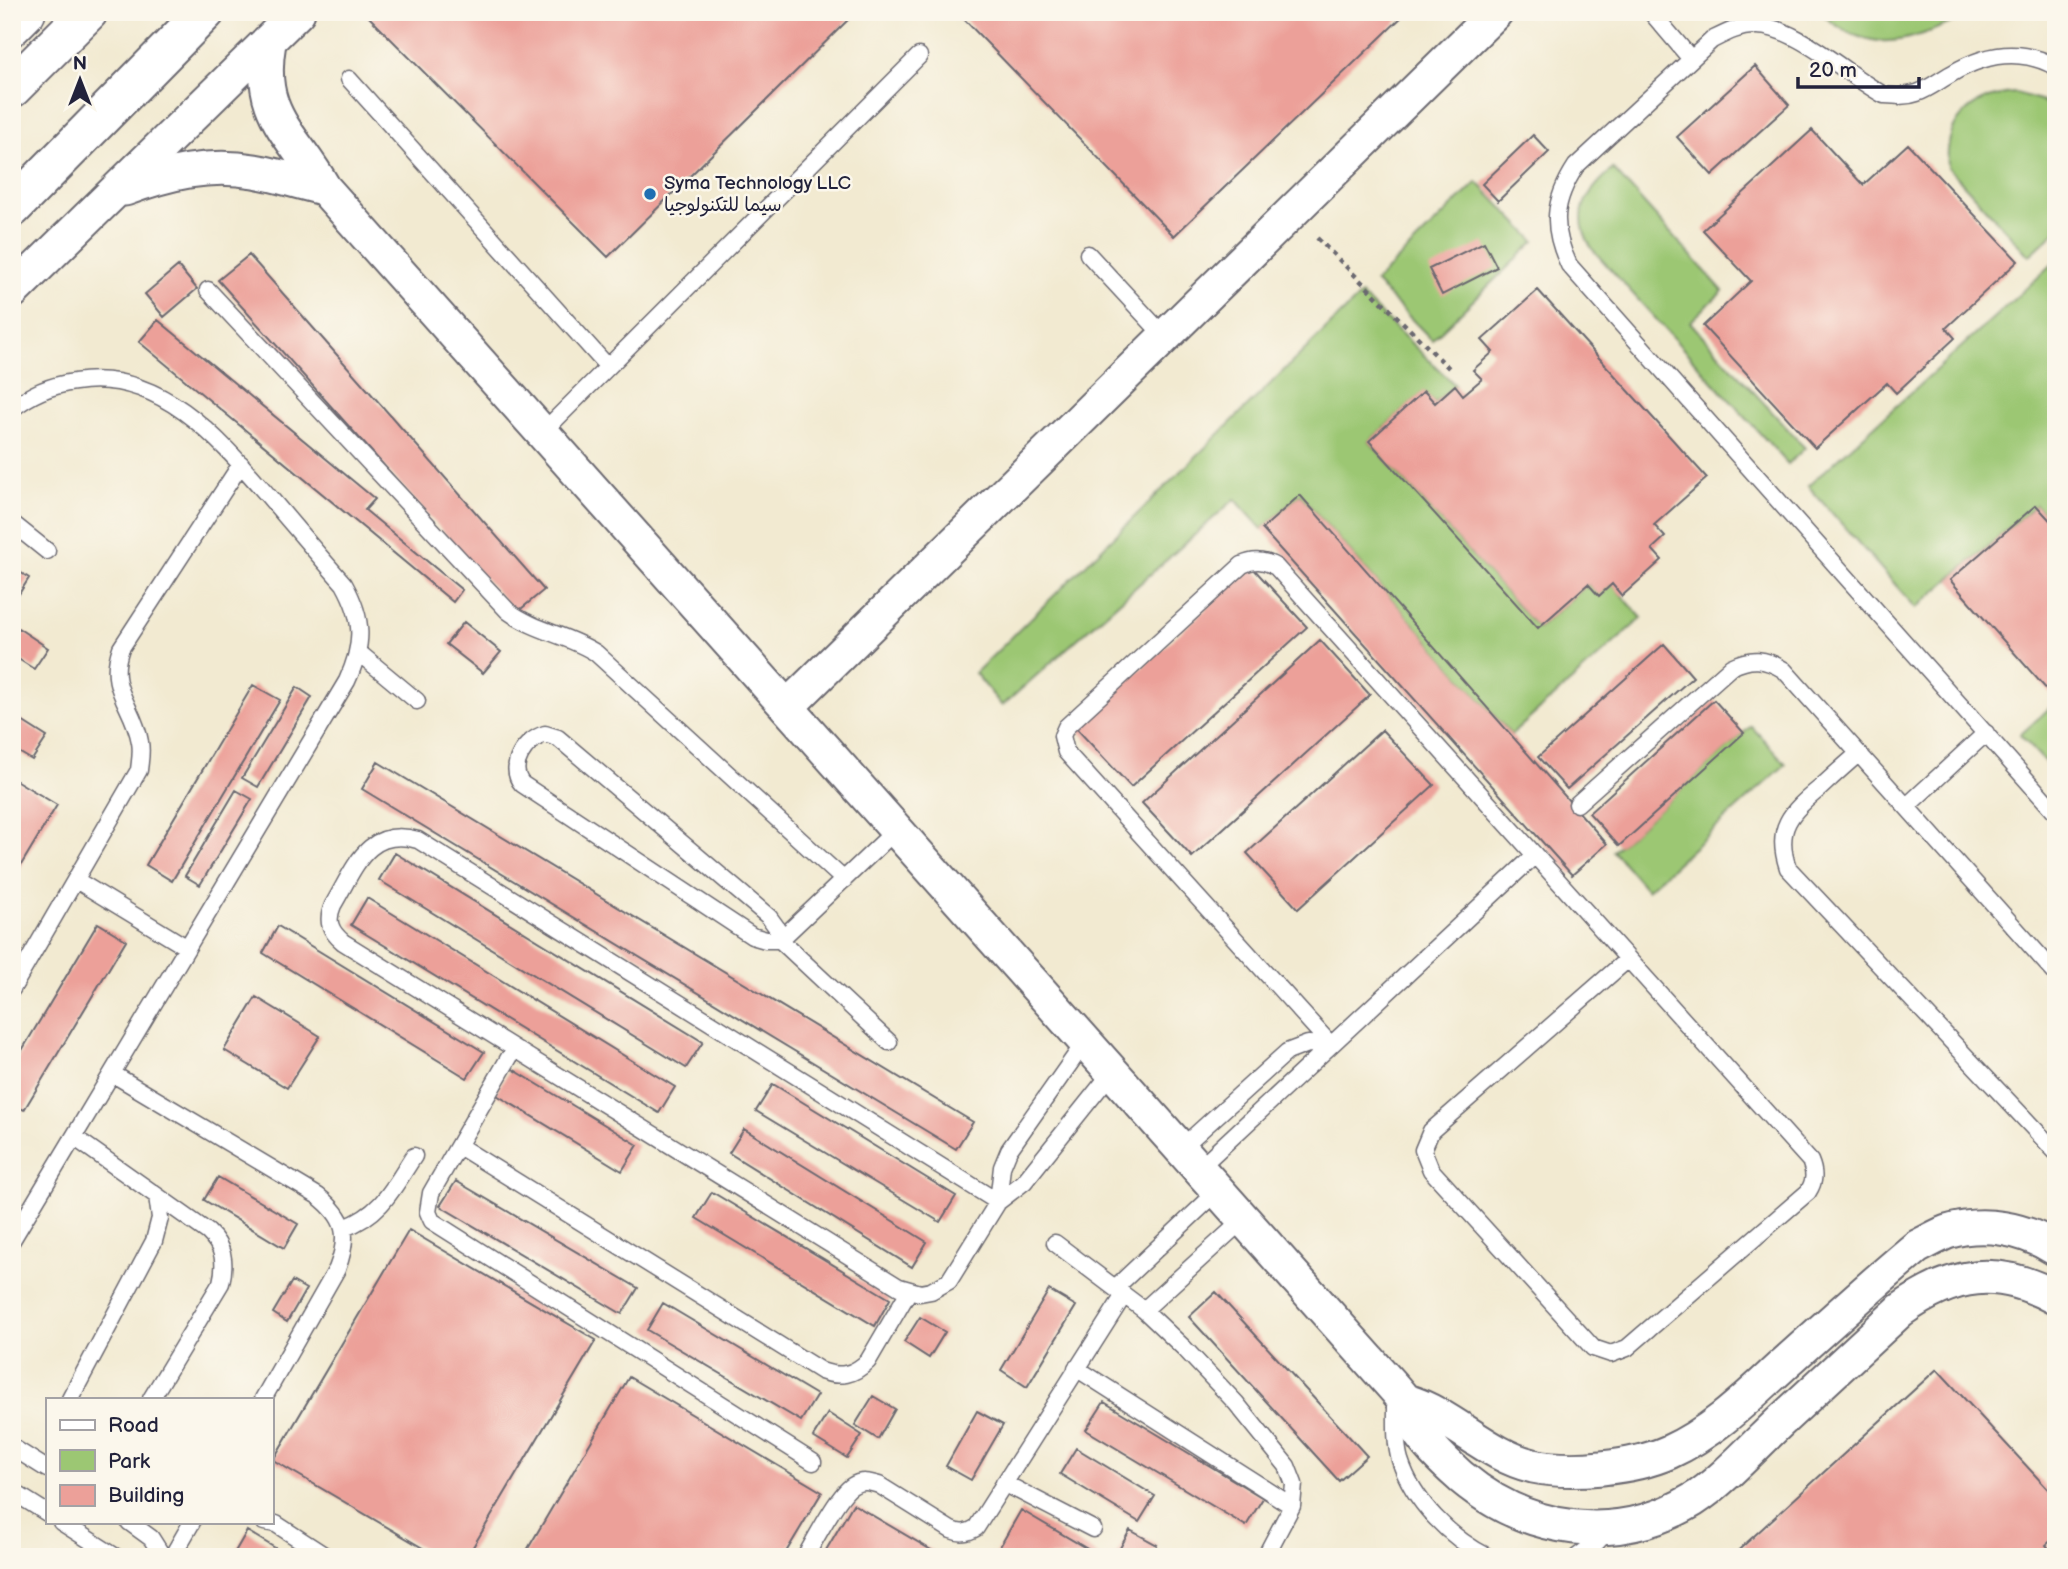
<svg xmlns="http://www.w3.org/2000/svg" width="2068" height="1569" viewBox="0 0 2068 1569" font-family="'Balsamiq Sans','Playpen Sans Arabic',sans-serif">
<rect width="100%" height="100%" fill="#fbf7ec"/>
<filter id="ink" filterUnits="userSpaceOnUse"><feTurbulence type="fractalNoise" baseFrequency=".0143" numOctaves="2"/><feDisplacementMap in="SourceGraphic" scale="14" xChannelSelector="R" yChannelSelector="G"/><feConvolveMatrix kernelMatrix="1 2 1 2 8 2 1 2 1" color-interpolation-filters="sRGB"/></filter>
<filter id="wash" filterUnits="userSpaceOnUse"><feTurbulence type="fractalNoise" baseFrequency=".00686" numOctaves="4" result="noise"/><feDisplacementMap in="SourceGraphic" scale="28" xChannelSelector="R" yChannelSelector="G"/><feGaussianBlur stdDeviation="1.57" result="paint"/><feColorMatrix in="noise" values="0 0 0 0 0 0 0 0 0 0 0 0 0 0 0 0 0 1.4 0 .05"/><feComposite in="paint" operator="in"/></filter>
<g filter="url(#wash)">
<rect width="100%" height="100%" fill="#f2ead1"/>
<!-- green -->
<path fill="#9cc773" stroke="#5f7457" stroke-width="2" d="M1820 12H1975C1918 38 1872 62 1820 12Z
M2015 93C2031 97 2045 100 2056 113V231L2029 256 1948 167C1944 121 1971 96 2015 93Z
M1613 169 1723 291 1690 322 1805 448 1788 464 1592 249C1571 214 1585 193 1613 169Z
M1477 182 1535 241 1432 340 1375 282Z
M2056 261V527L2036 505 1916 608 1808 486Z
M1361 295 1455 385 1435 403 1424 392 1369 441 1538 628 1588 584 1599 595 1612 584 1642 618 1511 735 1300 495 1262 529 1235 499 1002 706 975 673Z
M2056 702V774L2020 735Z
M1751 726 1786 764 1647 890 1613 851Z"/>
<g id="blocks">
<!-- building -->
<path fill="#eca099" d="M364 12H856L608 257Z
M957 12H1407L1174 236Z
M1755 66 1789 105 1712 175 1677 137Z
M1812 130 1863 185 1908 144 2018 261 1946 328 1955 338 1896 393 1887 383 1815 448 1703 326 1751 281 1703 230Z
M1533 135 1549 152 1498 201 1482 184Z
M1484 242 1497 267 1442 295 1429 269Z
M249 255 544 590 516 613 218 280Z
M178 266 197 289 164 317 145 294Z
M1538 290 1707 478 1654 525 1665 537 1652 549 1662 560 1622 596 1612 584 1599 596 1588 584 1538 628 1369 441 1424 391 1435 403 1455 385 1463 395 1482 379 1473 370 1493 352 1482 340Z
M158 320 375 499 365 510 462 590 453 602 139 342Z
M1300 495 1607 844 1572 875 1262 529Z
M2036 505 2056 527V700L1950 580Z
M12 567 29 578 12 605Z
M1252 567 1307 627 1131 787 1076 728Z
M464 622 501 652 483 673 446 644Z
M12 624 48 648 34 669 12 655Z
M1320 640 1370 695 1192 857 1142 803Z
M1664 644 1693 677 1567 789 1538 757Z
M253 685 280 700 172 881 146 865Z
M297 687 312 697 258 787 242 778Z
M1714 700 1744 733 1619 846 1589 813Z
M14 716 47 737 32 760 12 748Z
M1382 730 1434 785 1298 909 1247 853Z
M378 762 973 1122 956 1149 362 789Z
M12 778 57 805 12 880Z
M236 790 252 799 200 885 185 876Z
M395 853 703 1042 686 1068 379 880Z
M367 898 675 1087 659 1113 351 925Z
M98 923 126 940 24 1110 12 1103V1067Z
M278 926 484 1052 467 1078 263 953Z
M256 997 320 1036 287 1088 224 1050Z
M511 1068 638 1145 622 1171 495 1094Z
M773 1084 956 1196 940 1222 756 1111Z
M744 1129 927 1242 912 1267 729 1153Z
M218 1177 298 1224 284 1248 204 1200Z
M456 1181 638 1288 622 1314 440 1206Z
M712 1192 890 1299 875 1326 696 1218Z
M409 1230 596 1340 467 1557H438L273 1460Z
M292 1281 306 1289 287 1322 273 1313Z
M1049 1290 1076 1306 1027 1387 1001 1370Z
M1216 1292 1367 1456 1339 1481 1189 1317Z
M663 1303 817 1395 801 1421 647 1330Z
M920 1317 945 1332 929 1358 904 1342Z
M1937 1369 2056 1498V1536L2046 1545 2056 1557H1731Z
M629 1377 822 1492 783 1557H523Z
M873 1396 895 1409 878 1439 855 1425Z
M1104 1402 1263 1498 1246 1526 1086 1430Z
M977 1411 1003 1425 971 1480 946 1466Z
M828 1413 862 1435 847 1458 813 1437Z
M1076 1448 1155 1496 1139 1522 1060 1474Z
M853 1504 943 1557H822Z
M1021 1510 1101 1557H994Z
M1130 1530 1157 1545 1150 1557H1115Z
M247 1531 290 1557H232Z"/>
</g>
</g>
<g filter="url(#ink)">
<use href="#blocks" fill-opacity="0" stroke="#6b6870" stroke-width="2"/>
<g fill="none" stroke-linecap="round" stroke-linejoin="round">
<defs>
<path id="lane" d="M1651 12 1691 59
M2056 67C2020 47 1984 54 1951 74 1940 80 1929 89 1917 93 1906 97 1896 96 1884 95 1848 76 1794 24 1754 26 1739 26 1726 33 1712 40L1576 166C1553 201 1551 227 1569 265L2056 813
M349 79 608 367
M1088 254 1165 337
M208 290 508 611C535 631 568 635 596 653L844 880
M12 409C30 394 52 385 75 382 161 368 221 441 271 499 295 527 319 556 344 584 364 620 364 644 347 681L12 1240
M542 433 919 56
M12 523 47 551
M358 652 417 701
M545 734 558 738 769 917 777 928 780 940H766L752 936 522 784C507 766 525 740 545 734Z
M1858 754C1845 765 1833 776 1820 788 1791 812 1774 828 1788 868L2056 1152
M1577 804 1731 667C1751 657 1765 658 1784 670L2056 974
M1907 806 1986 733
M76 880 186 947
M12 989 139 770C140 760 142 752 140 742 134 705 106 689 121 648L241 464
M889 1042 780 940 896 830
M1331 1045 1066 752 1062 736 1066 727 1242 565C1254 559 1264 560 1276 567L1810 1161C1815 1173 1815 1181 1808 1192L1627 1348 1611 1354 1593 1348 1431 1170 1423 1150 1431 1131 1628 959
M514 1049 431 1193 428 1212 432 1221 813 1462
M113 1074 318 1196C346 1218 350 1235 337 1269L263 1399
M74 1137 208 1232C224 1247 226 1262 221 1283L151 1399
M459 1146 821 1371C840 1378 854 1375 868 1361L909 1291
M1180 1149 1287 1052 1308 1044 1331 1045
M1199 1168 1535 855
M998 1202 418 840C367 826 355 868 333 905 326 921 330 931 343 942L899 1287 920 1293 931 1291 949 1281 998 1202 1024 1182 1112 1072
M998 1202 1002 1167 1009 1150 1085 1042
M344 1228C382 1214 393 1188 414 1156
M1055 1243 1144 1310 1184 1348 1236 1403 1287 1466 1294 1484 1292 1506 1265 1557
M1115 1288 1219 1190
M1144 1310 1245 1218
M1076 1368 1292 1506
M70 1399 154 1241 160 1218 157 1196
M1396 1405C1396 1423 1395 1443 1400 1460 1413 1501 1450 1538 1488 1557
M12 1447 47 1469
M1004 1483 1093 1529
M12 1491 47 1513
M61 1522 116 1557
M129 1522 151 1538 163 1557
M264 1522 276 1524 327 1557
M172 1557 192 1522
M805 1557C815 1540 838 1495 852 1486 861 1480 870 1482 879 1485L951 1530C961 1534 967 1533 976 1528L1124 1295
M1577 1557 1596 1543 1609 1529"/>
<path id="street" d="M269 42C256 115 292 132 324 188L1395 1389C1407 1402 1405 1406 1412 1421 1423 1442 1443 1461 1461 1477 1528 1533 1616 1546 1693 1500 1722 1482 1758 1442 1784 1418 1823 1382 1862 1346 1901 1310 1954 1272 1998 1266 2056 1298
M125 189C168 173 209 163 254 171 278 175 301 183 324 188
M12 292 298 12
M787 707 1496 12
M1406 1401C1453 1415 1486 1455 1533 1466 1571 1474 1633 1468 1669 1452 1713 1432 1747 1398 1782 1366 1827 1326 1871 1285 1917 1247 1927 1242 1937 1236 1947 1232 1983 1221 2024 1228 2056 1249"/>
<path id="primary" d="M12 208 205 12"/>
<path id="highway" d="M12 26 26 12
M12 88 88 12"/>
</defs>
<!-- lane casing -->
<use href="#lane" stroke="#6b6870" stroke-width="19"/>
<!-- street casing -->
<use href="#street" stroke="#6b6870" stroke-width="37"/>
<!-- primary casing -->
<use href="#primary" stroke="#6b6870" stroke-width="42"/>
<!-- highway casing -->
<use href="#highway" stroke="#6b6870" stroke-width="42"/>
<!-- path -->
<path stroke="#6b6870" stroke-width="4.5" stroke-dasharray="5 5" stroke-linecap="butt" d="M1317 238 1451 370"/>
<!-- lane -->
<use href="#lane" stroke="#fff" stroke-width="16"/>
<!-- street -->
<use href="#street" stroke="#fff" stroke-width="33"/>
<!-- primary -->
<use href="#primary" stroke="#fff" stroke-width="38"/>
<!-- highway -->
<use href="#highway" stroke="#fff" stroke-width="38"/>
</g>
</g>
<!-- markers -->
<circle fill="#1f6fb2" stroke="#fbf7ec" stroke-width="2.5" cx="650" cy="194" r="7"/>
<g text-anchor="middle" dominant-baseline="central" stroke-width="5" stroke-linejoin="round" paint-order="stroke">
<!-- poi labels -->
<g font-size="19" fill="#22223b" stroke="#fbf7ec" text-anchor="start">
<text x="664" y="183">Syma Technology LLC<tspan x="664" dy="22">سيما للتكنولوجيا</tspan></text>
</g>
</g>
<!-- margin -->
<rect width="2068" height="1569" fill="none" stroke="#fbf7ec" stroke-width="42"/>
<!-- legend -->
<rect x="46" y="1398" width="228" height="126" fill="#fbf7ec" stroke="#a4a2a5" stroke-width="2"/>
<rect x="60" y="1420" width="35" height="10" fill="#ffffff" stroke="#a4a2a5" stroke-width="2"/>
<text x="108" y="1432" font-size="21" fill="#22223b">Road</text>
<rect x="60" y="1450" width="35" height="21" fill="#9cc773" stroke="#a4a2a5" stroke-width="2"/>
<text x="108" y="1468" font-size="21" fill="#22223b">Park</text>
<rect x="60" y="1485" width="35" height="21" fill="#eca099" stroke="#a4a2a5" stroke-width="2"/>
<text x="108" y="1502" font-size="21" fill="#22223b">Building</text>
<!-- north arrow -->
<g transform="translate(80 80)" stroke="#fbf7ec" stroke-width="5" paint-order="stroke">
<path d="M0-5L12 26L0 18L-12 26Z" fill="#22223b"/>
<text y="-10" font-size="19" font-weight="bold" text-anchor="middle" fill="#22223b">N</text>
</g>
<!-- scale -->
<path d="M1798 77v10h121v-10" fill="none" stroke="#22223b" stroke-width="3.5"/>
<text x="1809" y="77" font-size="21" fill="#22223b" stroke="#fbf7ec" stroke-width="5" paint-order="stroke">20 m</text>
</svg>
